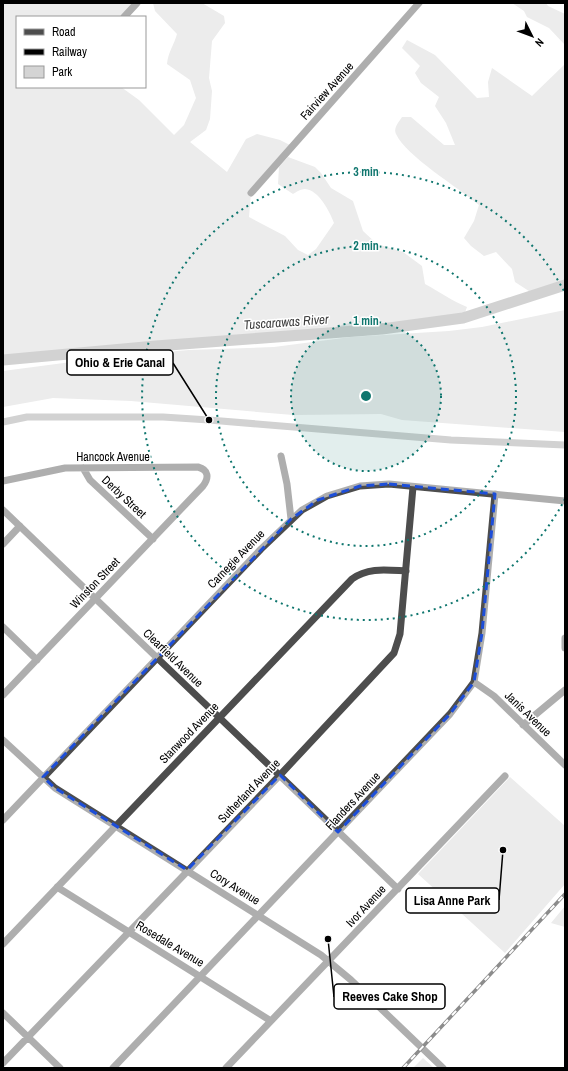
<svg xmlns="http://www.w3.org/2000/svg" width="568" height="1071" viewBox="0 0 568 1071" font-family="'Archivo Narrow',sans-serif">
<rect width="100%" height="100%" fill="#fff"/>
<!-- green -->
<path fill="#d4d4d4" d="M3 3H136L124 17H17V87H121L139 100 174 135 184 125 196 98 190 80 167 64C168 52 174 45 177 34L155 11 153 3H202L224 16 225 23 212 41 209 78 212 91 210 119 206 130 190 142 227 172 246 139 257 134 280 140 292 146 251 193 249 217 285 236 298 250 308 255 316 249 334 223C330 212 319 190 305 189 301 189 296 192 293 194L278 184 279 167 288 157 315 167 321 173 331 188 353 201 363 231 377 244 403 252 422 266 425 284C440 292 452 301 467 307L463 318 3 360Z
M512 3H546L548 6 565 14V45L549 28 527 17 524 11Z
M407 40 435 55 477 98 489 97 488 82 492 68 532 96 565 64V285L535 295 515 282 512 269 496 252 484 256 471 246 464 238 474 221 479 205C459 188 406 156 396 134 393 128 399 122 402 117H411L444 145H455L446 123 435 106 439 97 421 83 415 73 420 66 402 48Z
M565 310V432L402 420 381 414 293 415 131 401 53 398 3 407V371L117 356 189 350 274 347 351 337 449 331 482 327Z
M510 777 565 826V884L505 953 418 874Z
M565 906V927L551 923Z
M423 1058 434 1068H413Z"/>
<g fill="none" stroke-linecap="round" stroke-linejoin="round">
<!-- canal -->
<path stroke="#9b9b9b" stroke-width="7" d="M3 422 27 417H163L209 420 451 440 565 445"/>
<!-- river -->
<path stroke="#9b9b9b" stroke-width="11" d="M3 360 156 346 382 329 463 318 565 285"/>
<!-- minor -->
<path stroke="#4d4d4d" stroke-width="7" d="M124 17 137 3
M251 193 419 3
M281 456 287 484 291 519
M83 468 90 480 153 539
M3 481 65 468 198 467C209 470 209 478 203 486L3 695
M3 510 398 889
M3 544 20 526
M3 627 37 660
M565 638V648
M474 682 494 696 565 765
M523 725 565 690
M3 740 55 788 321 955 351 980 443 1068
M3 820 261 549 302 510 327 496 360 486 389 484 565 501
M57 887 271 1021
M3 944 352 579C368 567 387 570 406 571
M3 1013 60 1068
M3 1063 280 775 394 653 400 634 413 487
M113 1068 450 714 474 682 482 633 495 494
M226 1068 505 776"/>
<defs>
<path id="rail" d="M403 1068 565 894"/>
</defs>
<!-- rail casing -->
<use href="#rail" stroke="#000" stroke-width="3.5"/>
<!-- rail -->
<use href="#rail" stroke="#fff" stroke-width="2" stroke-dasharray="6" stroke-linecap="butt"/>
</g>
<!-- marked area -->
<path d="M0 0H568V1071H0ZM389 484 495 494 482 633 474 682 450 714 338 832 280 775 187 870 55 788 43 777 291 519 318 500 360 486Z" fill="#fff" fill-opacity=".55" fill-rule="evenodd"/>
<path fill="none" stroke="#1d4ed8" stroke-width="3" stroke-dasharray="8 5" stroke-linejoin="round" d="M389 484 495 494 482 633 474 682 450 714 338 832 280 775 187 870 55 788 43 777 291 519 318 500 360 486Z"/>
<!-- distance rings -->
<circle cx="366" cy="396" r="75" fill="#0f766e" fill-opacity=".12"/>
<g fill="none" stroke="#0f766e" stroke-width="2" stroke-dasharray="2 4">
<circle cx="366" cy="396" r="75"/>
<circle cx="366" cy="396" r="150"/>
<path d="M565 499A224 224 0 1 1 565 293"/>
</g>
<g text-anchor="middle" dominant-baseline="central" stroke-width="3" stroke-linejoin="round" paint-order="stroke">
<!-- street labels -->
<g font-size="12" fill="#000" stroke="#fff">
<text transform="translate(327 91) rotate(-48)">Fairview Avenue</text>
<text x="113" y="457">Hancock Avenue</text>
<text transform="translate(124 497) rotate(43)">Derby Street</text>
<text transform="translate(236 559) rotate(-46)">Carnegie Avenue</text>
<text transform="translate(95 583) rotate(-46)">Winston Street</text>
<text transform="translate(173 658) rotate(44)">Clearfield Avenue</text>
<text transform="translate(528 714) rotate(44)">Janis Avenue</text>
<text transform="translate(189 733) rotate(-46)">Stanwood Avenue</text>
<text transform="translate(249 791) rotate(-46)">Sutherland Avenue</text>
<text transform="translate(353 801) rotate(-47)">Flanders Avenue</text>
<text transform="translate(235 887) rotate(32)">Cory Avenue</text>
<text transform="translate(366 906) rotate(-47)">Ivor Avenue</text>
<text transform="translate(170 944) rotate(31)">Rosedale Avenue</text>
</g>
<!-- water labels -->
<g font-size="13" font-style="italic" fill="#3c3c3c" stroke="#fff">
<text transform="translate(286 322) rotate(-4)">Tuscarawas River</text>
</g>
</g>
<circle cx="366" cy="396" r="6" fill="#0f766e" stroke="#fff" stroke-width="2"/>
<g font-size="12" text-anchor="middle" font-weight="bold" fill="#0f766e" stroke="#fff" stroke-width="3" stroke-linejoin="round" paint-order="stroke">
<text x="366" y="176">3 min</text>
<text x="366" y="250">2 min</text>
<text x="366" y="325">1 min</text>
</g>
<!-- callouts -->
<path fill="none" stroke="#000" stroke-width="1.5" d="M209 420L173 363M503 850L499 900M328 939L334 997"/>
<g fill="#000" stroke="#fff" stroke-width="1.5">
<circle cx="209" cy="420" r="4"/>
<circle cx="503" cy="850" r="4"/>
<circle cx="328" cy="939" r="4"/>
</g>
<g fill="#fff" stroke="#000" stroke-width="1.5">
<rect x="67" y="350" width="106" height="25" rx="4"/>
<rect x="406" y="888" width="93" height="25" rx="4"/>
<rect x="334" y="984" width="111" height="25" rx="4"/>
</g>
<g font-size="13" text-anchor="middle" font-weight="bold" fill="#000">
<text x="120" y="367">Ohio &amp; Erie Canal</text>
<text x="452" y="905">Lisa Anne Park</text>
<text x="390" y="1001">Reeves Cake Shop</text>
</g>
<!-- border -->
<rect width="568" height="1071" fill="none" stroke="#000000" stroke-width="8"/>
<!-- legend -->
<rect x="16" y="16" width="130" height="72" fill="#ffffff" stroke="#999999"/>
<rect x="24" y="29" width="20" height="6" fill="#4d4d4d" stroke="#999999"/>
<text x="52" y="36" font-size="12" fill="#000000">Road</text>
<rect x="24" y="49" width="20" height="6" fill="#000000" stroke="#999999"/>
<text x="52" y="56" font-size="12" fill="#000000">Railway</text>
<rect x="24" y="66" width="20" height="12" fill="#d4d4d4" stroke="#999999"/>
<text x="52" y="76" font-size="12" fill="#000000">Park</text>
<!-- north arrow -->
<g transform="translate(532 36) rotate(132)" stroke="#ffffff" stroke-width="3" paint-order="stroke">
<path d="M0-3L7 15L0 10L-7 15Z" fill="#000000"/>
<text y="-6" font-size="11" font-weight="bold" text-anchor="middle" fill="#000000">N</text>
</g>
</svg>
